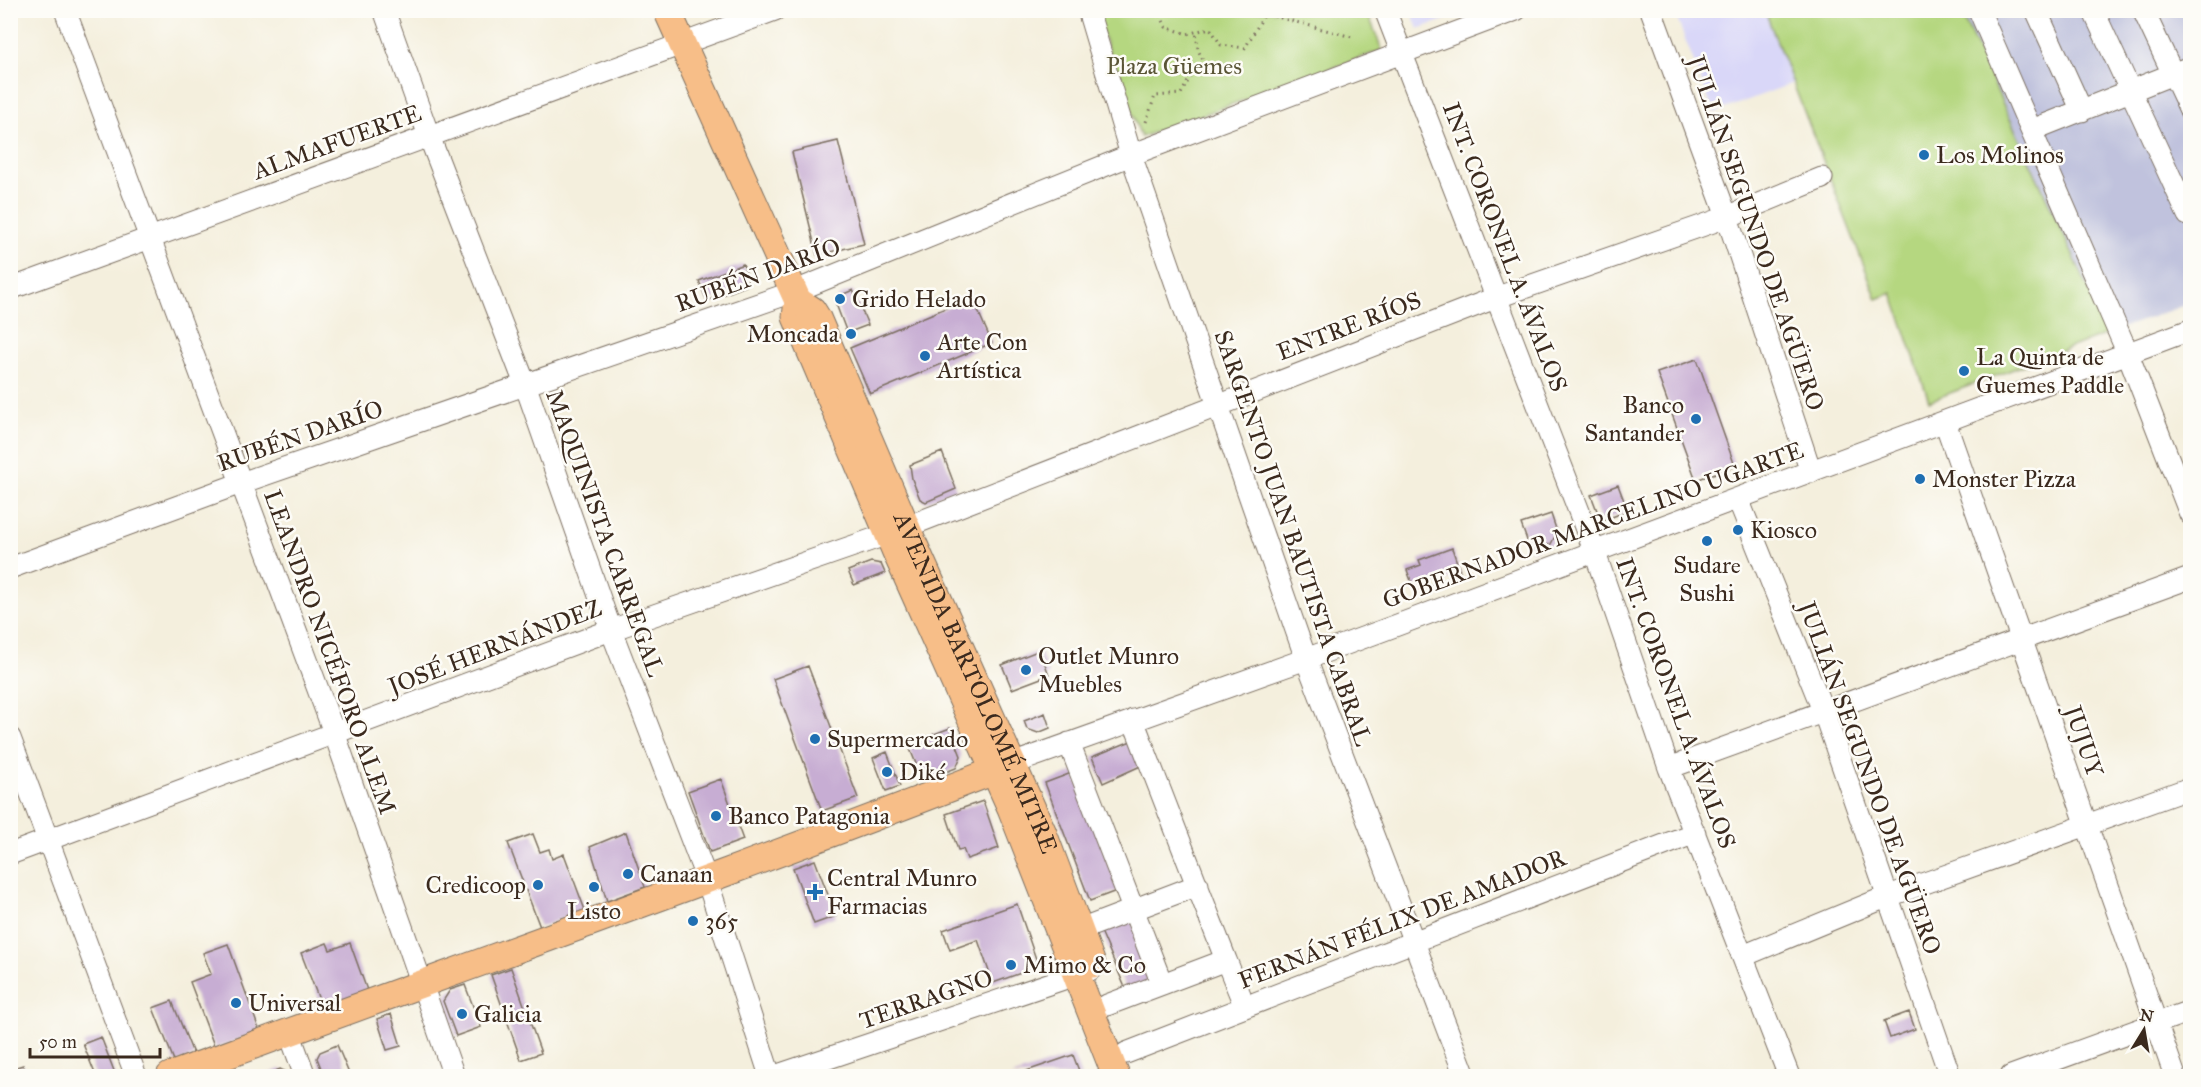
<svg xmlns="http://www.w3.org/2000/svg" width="2201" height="1087" viewBox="0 0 2201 1087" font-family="'IM FELL Great Primer',serif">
<rect width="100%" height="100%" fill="#fdfcf7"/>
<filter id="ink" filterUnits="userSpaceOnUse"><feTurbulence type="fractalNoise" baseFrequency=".0167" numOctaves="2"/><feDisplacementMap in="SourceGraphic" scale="12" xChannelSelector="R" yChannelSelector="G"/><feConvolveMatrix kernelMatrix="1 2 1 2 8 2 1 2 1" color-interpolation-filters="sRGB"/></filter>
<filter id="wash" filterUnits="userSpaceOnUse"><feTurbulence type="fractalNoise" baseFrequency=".008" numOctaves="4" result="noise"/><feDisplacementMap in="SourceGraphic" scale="24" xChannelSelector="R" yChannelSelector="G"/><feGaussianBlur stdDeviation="1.35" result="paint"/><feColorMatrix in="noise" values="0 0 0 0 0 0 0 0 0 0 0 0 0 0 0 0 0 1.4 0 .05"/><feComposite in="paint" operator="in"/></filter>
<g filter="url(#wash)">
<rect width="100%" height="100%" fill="#f4efdd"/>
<!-- built -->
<path fill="#d9d7f8" d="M1411 11H1470L1418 29Z
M1674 11H1765L1793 83 1714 113Z"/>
<!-- industrial -->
<path fill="#c0c2dd" d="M1960 11H2190V303L2109 333Z"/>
<!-- green -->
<path fill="#b5d780" stroke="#78804f" stroke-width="1.5" d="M1094 11H1367L1382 50 1141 137Z
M1765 11H1960L2109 333 1929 401 1892 293 1877 299Z"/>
<g id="blocks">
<!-- building -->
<path fill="#c7add3" d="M838 141 864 244 817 255 792 152Z
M743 264 748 278 746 286 707 301 699 281Z
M853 290 868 325 847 333 836 304 839 296Z
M972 297 992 343 870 394 850 348Z
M1697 359 1735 466 1696 480 1657 373Z
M942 452 956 489 926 502 920 499 912 479 910 465Z
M1618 485 1628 511 1601 521 1591 495Z
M1551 514 1557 532 1551 544 1531 551 1521 524Z
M1452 548 1461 574 1415 591 1407 570 1421 565 1419 560Z
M871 562 881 564 885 573 854 585 848 571Z
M1040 650 1049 675 1012 689 1002 665Z
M808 666 858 798 822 811 773 679Z
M1045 713 1050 728 1038 733 1027 729 1024 721Z
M950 728 961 756 956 768 923 781 908 744Z
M1136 739 1145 764 1103 783 1092 757Z
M887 752 900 786 886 791 873 758Z
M1074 772 1119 890 1090 901 1045 783Z
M721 779 743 840 710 852 688 791Z
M983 801 999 848 967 859 963 849 958 850 946 814Z
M626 832 645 887 607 901 590 847Z
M533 834 540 852 549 849 552 859 564 854 585 910 540 927 508 843Z
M815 860 836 916 814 924 793 868Z
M1017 904 1036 959 1035 968 993 983 978 940 950 950 943 930Z
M1130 917 1156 981 1127 992 1100 929Z
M327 943 330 950 350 943 368 993 323 1010 301 953Z
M228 944 260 1032 215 1048 190 982 211 974 203 953Z
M511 968 541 1053 521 1060 491 975Z
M465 985 481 1027 456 1036 443 1001 450 990Z
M172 1001 194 1056 175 1063 153 1008Z
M1909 1012 1915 1029 1890 1038 1884 1021Z
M391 1014 401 1046 387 1050 377 1019Z
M101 1037 116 1076H96L83 1044Z
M337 1045 350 1076H324L317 1058 320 1052Z
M1073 1055 1081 1076H1012Z
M23 1065 27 1076H10V1069Z
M280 1069 290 1074 291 1076H272L270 1073Z"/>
</g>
</g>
<g filter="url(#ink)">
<use href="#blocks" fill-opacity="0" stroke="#7c6f61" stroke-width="1.5"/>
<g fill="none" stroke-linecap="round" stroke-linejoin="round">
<defs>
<path id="minor" d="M65 10 335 735 454 1076
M384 10 429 136 525 384 611 630 707 880 770 1076
M1088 10 1131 155 1306 659 1465 1076
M1385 10 1594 550 1669 768 1789 1076
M1651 10 1727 217 1811 472
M1979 10 2128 354 2190 514
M2036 10 2082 111
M2093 10 2188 215
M2190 67 2173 74 2190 110
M2032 130 2173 74 2143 10
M10 289 775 10
M1945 422 2175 1076
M1738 499 1824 713 1950 1076
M10 568 241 483 793 292 1131 155 1516 10
M10 738 136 1076
M1069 743 1162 984
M1012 764 1306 659 2190 330
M1669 768 2190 578
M10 854 611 630 888 534 1495 298 1727 217 1822 178
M1080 930 1198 885
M1743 956 1886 897 2190 788
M1226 960 1245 1007
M1107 1005 1226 960 1133 720
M289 1032 305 1076
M1126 1053 1695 833
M775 1076 1090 970
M2011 1076 2190 1011"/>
<g id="major">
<path d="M667 10 798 301 796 317 896 552 1011 808 1116 1076"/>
<path id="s1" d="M798 301 812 310 817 318 914 545 1043 833 1092 964"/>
<path d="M170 1076C451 972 733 873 1012 764"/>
</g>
</defs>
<!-- minor casing -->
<use href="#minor" stroke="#7c6f61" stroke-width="23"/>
<!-- major casing -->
<use href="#major" stroke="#7c6f61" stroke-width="29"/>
<!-- path -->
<path stroke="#7c6f61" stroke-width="3" stroke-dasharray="1.5 4.5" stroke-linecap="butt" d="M1158 10 1166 27 1187 34 1210 28 1221 45 1245 48 1267 10
M1251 10 1352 37
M1146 122 1155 96 1181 94 1192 74 1209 72 1198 50 1196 31"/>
<!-- minor -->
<use href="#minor" stroke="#fff" stroke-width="21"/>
<!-- major -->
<use href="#major" stroke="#f7be88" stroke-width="27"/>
</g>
</g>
<!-- markers -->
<g fill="#1f6fb2" stroke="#fdfcf7" stroke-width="2">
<circle cx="1924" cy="155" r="6"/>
<circle cx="840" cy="299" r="6"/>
<circle cx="851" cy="334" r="6"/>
<circle cx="925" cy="356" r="6"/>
<circle cx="1964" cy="371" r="6"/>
<circle cx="1696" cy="419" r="6"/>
<circle cx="1920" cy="479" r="6"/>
<circle cx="1738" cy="530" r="6"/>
<circle cx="1707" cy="541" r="6"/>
<circle cx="1026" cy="670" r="6"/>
<circle cx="815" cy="739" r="6"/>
<circle cx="887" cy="772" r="6"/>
<circle cx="716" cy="816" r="6"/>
<circle cx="628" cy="874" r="6"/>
<circle cx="538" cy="885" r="6"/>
<circle cx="594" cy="887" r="6"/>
<path d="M812 883h6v6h6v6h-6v6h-6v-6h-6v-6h6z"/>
<circle cx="693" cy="921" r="6"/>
<circle cx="1011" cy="965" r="6"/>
<circle cx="236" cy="1003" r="6"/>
<circle cx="462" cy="1014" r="6"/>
</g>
<g text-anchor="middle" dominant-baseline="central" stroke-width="5" stroke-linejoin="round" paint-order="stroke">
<!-- park labels -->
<g font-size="24" fill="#5a5536" stroke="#fdfcf7">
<text x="1174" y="66">Plaza Güemes</text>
</g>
<!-- street labels -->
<g font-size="24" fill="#3b2a1e" stroke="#fdfcf7">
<text transform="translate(337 142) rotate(-20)">ALMAFUERTE</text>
<text transform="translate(1756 233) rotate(71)">JULIÁN SEGUNDO DE AGÜERO</text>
<text transform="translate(1505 247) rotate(69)">INT. CORONEL A. ÁVALOS</text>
<text transform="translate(758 275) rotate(-20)">RUBÉN DARÍO</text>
<text transform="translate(1349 326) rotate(-21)">ENTRE RÍOS</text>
<text transform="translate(300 436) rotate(-19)">RUBÉN DARÍO</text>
<text transform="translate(1593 525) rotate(-20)">GOBERNADOR MARCELINO UGARTE</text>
<text transform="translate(605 533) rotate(70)">MAQUINISTA CARREGAL</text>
<text transform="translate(1293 538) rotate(71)">SARGENTO JUAN BAUTISTA CABRAL</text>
<text transform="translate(495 647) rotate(-21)">JOSÉ HERNÁNDEZ</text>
<text transform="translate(330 652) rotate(70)">LEANDRO NICÉFORO ALEM</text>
<text stroke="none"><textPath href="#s1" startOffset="424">AVENIDA BARTOLOMÉ MITRE</textPath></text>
<text transform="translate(1676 703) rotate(70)">INT. CORONEL A. ÁVALOS</text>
<text transform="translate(2084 741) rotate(71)">JUJUY</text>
<text transform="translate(1870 778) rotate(70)">JULIÁN SEGUNDO DE AGÜERO</text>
<text transform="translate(1402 919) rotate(-21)">FERNÁN FÉLIX DE AMADOR</text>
<text transform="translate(926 999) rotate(-19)">TERRAGNO</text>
</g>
<!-- poi labels -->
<g font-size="24" fill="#3b2a1e" stroke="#fdfcf7" text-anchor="start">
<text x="1936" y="155">Los Molinos</text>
<text x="852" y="299">Grido Helado</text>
<text x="839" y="334" text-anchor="end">Moncada</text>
<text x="937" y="342">Arte Con<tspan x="937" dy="28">Artística</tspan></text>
<text x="1976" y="357">La Quinta de<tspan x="1976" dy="28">Guemes Paddle</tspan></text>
<text x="1684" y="405" text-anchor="end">Banco<tspan x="1684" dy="28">Santander</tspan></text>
<text x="1932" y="479">Monster Pizza</text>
<text x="1750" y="530">Kiosco</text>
<text x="1707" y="565" text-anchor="middle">Sudare<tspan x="1707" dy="28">Sushi</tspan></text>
<text x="1038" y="656">Outlet Munro<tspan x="1038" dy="28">Muebles</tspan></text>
<text x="827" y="739">Supermercado</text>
<text x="899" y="772">Diké</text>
<text x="728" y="816">Banco Patagonia</text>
<text x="640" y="874">Canaan</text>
<text x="827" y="878">Central Munro<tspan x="827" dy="28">Farmacias</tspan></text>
<text x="526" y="885" text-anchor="end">Credicoop</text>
<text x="594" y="911" text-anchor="middle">Listo</text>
<text x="705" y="921">365</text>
<text x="1023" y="965">Mimo &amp; Co</text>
<text x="248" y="1003">Universal</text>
<text x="474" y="1014">Galicia</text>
</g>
</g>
<!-- margin -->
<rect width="2201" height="1087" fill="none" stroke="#fdfcf7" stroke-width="36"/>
<!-- north arrow -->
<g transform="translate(2144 1030) rotate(11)" stroke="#fdfcf7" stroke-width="4.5" paint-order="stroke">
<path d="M0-4.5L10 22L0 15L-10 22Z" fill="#3b2a1e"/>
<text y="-9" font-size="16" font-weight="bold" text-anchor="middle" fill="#3b2a1e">N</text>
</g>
<!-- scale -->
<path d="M30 1048v9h130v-9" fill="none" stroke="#3b2a1e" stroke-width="3"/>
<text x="39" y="1048" font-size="18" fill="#3b2a1e" stroke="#fdfcf7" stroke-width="4.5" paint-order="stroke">50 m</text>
</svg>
